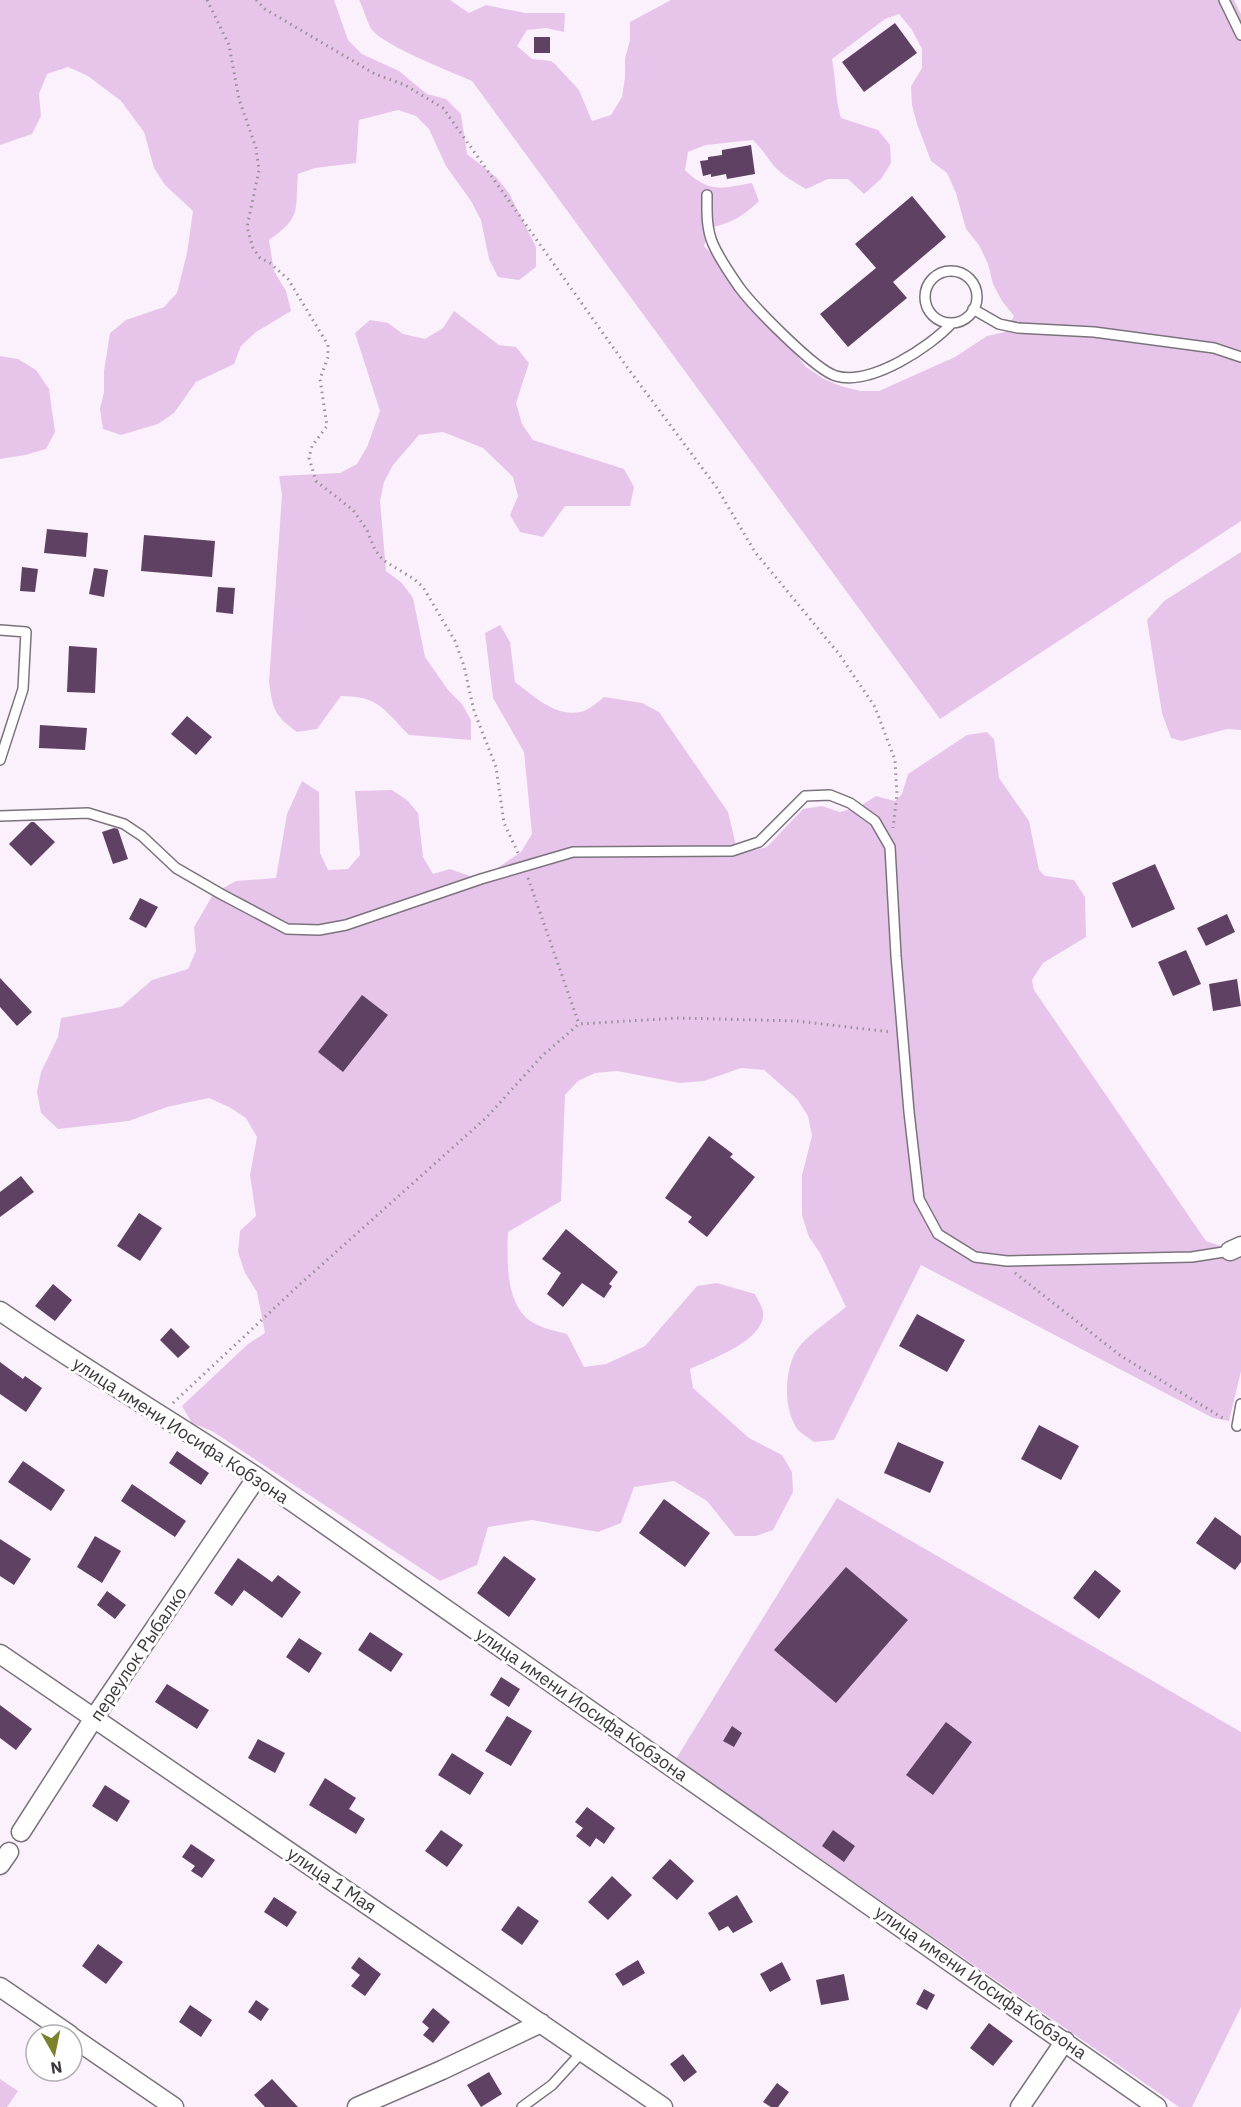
<svg xmlns="http://www.w3.org/2000/svg" width="1241" height="2107" viewBox="0 0 1241 2107" font-family="'IBM Plex Sans',sans-serif">
<rect width="100%" height="100%" fill="#fbf1fc"/>
<!-- green -->
<path fill="#e7c5eb" fill-rule="evenodd" d="M0 0H334L348 40 362 54 399 71 427 94 446 99 461 114 467 154 496 177 509 193 536 247V267L519 280 498 277 489 259 481 220 471 201 446 166 429 129 416 116 398 110 359 120 356 163 315 168 298 174C295 211 302 217 269 240L274 271 286 291 291 311 256 332 241 346 234 364 196 382 174 413 158 424 121 435 103 429 100 409 104 392V371L110 333 126 320 164 307 177 293 187 253 193 211 165 185 154 168 144 132 121 101 88 76 68 67 47 74 39 94 41 116 32 134 0 145Z
M359 0H450L469 13 486 5 525 13H565L564 32 546 28 527 30 517 46 532 59 551 61 555 64 579 90 592 121 611 115 622 97 625 78V59L630 40V22L671 0H1234L1241 14V521L940 719 472 81C449 71 385 46 372 30 367 23 364 9 359 0ZM899 14 912 30 922 49V68L911 86 912 105 917 124 931 161 947 173 956 193 966 229 979 245 988 264 993 284 1002 301 1014 316 1005 332 987 336 955 357 879 391H860L841 386 824 379 806 367 768 320 738 295 717 260 704 246 710 228C731 223 744 216 759 201L752 183C721 188 710 194 685 170L688 152 706 145 753 140C761 148 767 157 774 166 783 176 794 182 806 189L828 179H848L864 194 881 179 891 163 890 145 878 130 841 118C835 98 836 80 832 59L885 19Z
M454 311 499 345 516 347 529 363 516 403 522 424 533 440 624 469 634 487 630 506H565L543 537 520 532 510 515 518 496 513 477 483 448 443 432 419 435 393 465 384 482 380 501 386 571 402 583 413 598 425 657 448 690 462 704 471 720V740L409 735C384 710 379 696 341 696L317 729 297 732C274 715 273 710 269 682L282 495 279 476 340 473 357 464 367 447 380 411 355 333 370 320 388 323 403 334 425 339 443 328Z
M0 356 18 359 36 370 49 389 55 432 46 449 25 455 0 459Z
M1241 552V730L1227 729 1182 741 1171 738 1162 713 1147 620 1164 601Z
M500 625 510 642 515 682C535 697 557 719 584 711 591 708 598 702 604 697L642 703 659 712 728 812 738 854 767 847 803 809 822 806 840 812 859 807 876 796 895 801 902 794 908 774 967 735 987 732 994 739 999 778 1029 821 1039 870 1045 876 1074 880 1085 897 1086 937 1043 963 1032 980 1034 990 1206 1241 1241 1253V1371L1229 1421 1213 1418 921 1265 834 1440 814 1442C809 1438 803 1435 799 1431 782 1411 784 1366 799 1347 809 1334 833 1318 846 1307L820 1253 809 1237 802 1215V1175L812 1136 808 1116 797 1099 764 1070 741 1068 704 1081 680 1083 617 1071 595 1073 578 1081 565 1095 561 1201 508 1232C507 1259 505 1305 532 1322 541 1328 556 1331 567 1334L584 1367 606 1364 645 1346 697 1286 717 1283 755 1294C757 1299 762 1306 763 1311 767 1340 711 1359 690 1369L693 1388 749 1438 782 1455 792 1472 793 1492 773 1530 756 1536H735L707 1501 674 1481 634 1487 621 1523 598 1532 532 1520 488 1527 477 1565 440 1581 212 1431 192 1423 182 1406 248 1344 265 1333 257 1292 245 1273 238 1252 240 1231 256 1216 250 1175 257 1137 246 1118 229 1107 209 1098 167 1107 129 1121 58 1129 41 1113 37 1092 41 1072 58 1037 61 1018 121 1007 152 980 188 969 196 951 194 927 214 893 236 881 276 878 287 814 302 781 319 792 320 853 328 870 348 869 360 855 355 791 392 790 407 800 418 813 423 857 433 874 450 869 470 876 490 873 521 852 532 834 524 752 493 698 485 633Z
M837 1498 1241 1732V2007L1192 2107H1179L676 1759Z
M0 2079 18 2091 7 2107H0Z"/>
<!-- building -->
<path fill="#5f4163" d="M895 23 917 53 864 92 842 62Z
M534 37H550V53H534Z
M751 145 755 174 727 179 726 174 711 177V174L703 176 700 161 708 160V157L722 155V150Z
M912 196 946 237 893 282 907 298 848 347 820 314 876 268 855 244Z
M47 529 88 533 86 557 44 553Z
M144 535 215 541 212 577 141 571Z
M22 567 38 569 35 592 20 591Z
M94 568 108 570 104 597 89 594Z
M218 587 235 588 233 614 216 612Z
M69 646 97 648 95 693 67 692Z
M187 716 212 737 196 755 171 734Z
M40 725 87 728 85 750 39 748Z
M31 822H34L55 842 31 866 9 844Z
M114 828 118 829 128 859 113 864 102 832Z
M1155 864 1175 909 1132 928 1112 883Z
M140 898 158 907 146 928 129 919Z
M1227 914 1235 932 1206 946 1197 928Z
M1186 950 1201 984 1173 996 1158 962Z
M0 978 32 1012 17 1026 0 1007Z
M1237 979 1241 1006 1213 1011 1209 984Z
M362 995 388 1015 343 1072 318 1052Z
M709 1136 733 1154 730 1157 755 1177 707 1237 688 1222 692 1217 665 1198Z
M21 1176 34 1192 0 1217V1192Z
M139 1213 162 1228 140 1261 117 1246Z
M566 1229 618 1272 609 1284 612 1286 604 1298 582 1283 563 1307 547 1294 561 1273 542 1259Z
M53 1284 72 1300 55 1321 35 1306Z
M917 1314 965 1340 947 1372 899 1346Z
M171 1328 190 1347 178 1358 160 1340Z
M0 1362 23 1379 25 1376 42 1388 26 1412 0 1394Z
M1039 1425 1079 1446 1061 1480 1021 1459Z
M898 1442 944 1462 930 1493 884 1473Z
M177 1451 209 1473 201 1485 169 1463Z
M23 1461 65 1490 51 1511 8 1482Z
M132 1484 186 1521 175 1537 121 1501Z
M664 1499 710 1533 685 1567 639 1533Z
M1215 1517 1241 1536V1562L1235 1570 1196 1543Z
M95 1536 121 1551 102 1583 77 1567Z
M0 1539 31 1559 14 1585 0 1576Z
M504 1556 536 1579 509 1617 477 1593Z
M238 1558 272 1582 278 1575 301 1592 282 1618 244 1590 232 1606 214 1593Z
M846 1567 908 1620 836 1703 774 1650Z
M1095 1570 1121 1591 1099 1619 1073 1598Z
M107 1591 126 1605 115 1619 97 1605Z
M370 1632 403 1654 391 1672 358 1650Z
M299 1638 322 1653 309 1673 286 1657Z
M501 1677 520 1689 509 1707 490 1695Z
M167 1684 209 1710 197 1729 155 1702Z
M0 1705 32 1729 16 1750 0 1738Z
M507 1716 532 1731 511 1766 485 1751Z
M946 1722 972 1742 933 1795 906 1775Z
M732 1726 742 1733 734 1747 723 1741Z
M258 1739 285 1753 275 1773 248 1758Z
M452 1753 484 1773 470 1795 438 1775Z
M325 1778 356 1798 349 1809 365 1819 356 1834 309 1805Z
M105 1785 130 1801 117 1822 92 1806Z
M587 1807 615 1828 604 1844 596 1838 590 1847 576 1836 583 1828 575 1822Z
M441 1830 463 1845 447 1867 425 1851Z
M833 1830 855 1846 844 1862 822 1846Z
M191 1844 215 1860 202 1878 191 1871 195 1866 182 1857Z
M670 1859 694 1881 677 1900 652 1878Z
M612 1876 632 1895 608 1920 588 1902Z
M737 1895 753 1922 733 1933 728 1926 719 1931 708 1913Z
M274 1897 297 1912 287 1927 264 1912Z
M518 1906 539 1921 522 1945 501 1930Z
M98 1944 123 1962 106 1984 82 1966Z
M359 1957 381 1974 365 1996 351 1986 360 1975 351 1968Z
M638 1960 645 1973 623 1986 615 1974Z
M782 1962 791 1980 770 1992 760 1974Z
M844 1974 849 2000 821 2005 816 1980Z
M924 1989 935 1995 927 2010 916 2004Z
M256 2000 269 2009 261 2021 248 2012Z
M190 2005 212 2020 201 2037 179 2022Z
M433 2008 450 2022 433 2043 423 2035 429 2028 422 2022Z
M989 2023 1013 2041 993 2066 970 2048Z
M683 2054 697 2072 684 2082 670 2064Z
M489 2072 502 2094 481 2107 467 2085Z
M272 2079 298 2107H265L254 2095Z
M777 2083 789 2092 778 2107H771L763 2102Z"/>
<g fill="none" stroke-linecap="round" stroke-linejoin="round">
<defs>
<path id="service" d="M1224 0 1241 35
M707 195C707 211 706 228 713 244 719 258 730 274 739 287 753 306 815 370 836 376 871 386 930 347 952 323
M925 297a26 26 0 1 1 52 0a26 26 0 1 1-52 0Z
M973 309 999 324 1018 328 1094 332 1214 348 1241 357
M0 630 26 632 23 689 0 760
M0 816 88 813 124 824 142 836 176 868 221 894 287 929 319 930 346 925 481 879 573 852 732 851 759 842 805 796 830 795 850 803 875 821 890 847 896 956 909 1112 919 1199 938 1234 975 1257 1007 1261 1192 1257 1230 1251
M1237 1426 1241 1404
M522 2107 552 2085 583 2051"/>
<path id="minor" d="M1230 1251 1241 1246
M0 1311C84 1369 172 1421 257 1477L1157 2107
M0 1654 663 2107
M21 1832 94 1718 257 1477
M0 1865 9 1852
M0 1987 70 2035
M72 2037 174 2107
M357 2107 442 2070 541 2023
M1020 2107 1065 2041"/>
</defs>
<!-- service casing -->
<use href="#service" stroke="#7b737c" stroke-width="12"/>
<!-- minor casing -->
<use href="#minor" stroke="#7b737c" stroke-width="21"/>
<!-- path -->
<path stroke="#979098" stroke-width="3" stroke-dasharray="1.5 4.5" stroke-linecap="butt" d="M207 0 229 45 239 99 256 148 259 170 247 227 253 248 260 258 270 263 288 279 328 345V357L320 379 327 426 312 446 309 458 316 481 353 510 367 530 375 550 383 560 414 579 423 587 455 641 464 666 474 711 496 767 504 823 519 855
M256 0 265 9 375 74 405 85 443 108 627 367 717 488 755 552 839 654 875 707 895 760 897 794 893 828
M528 878 579 1024
M1015 1273 1121 1356 1226 1420
M173 1403 298 1286 487 1117 542 1056 579 1024 678 1018 796 1021 891 1032"/>
<!-- service -->
<use href="#service" stroke="#fff" stroke-width="9"/>
<!-- minor -->
<use href="#minor" stroke="#fff" stroke-width="18"/>
</g>
<g text-anchor="middle" dominant-baseline="central" stroke-width="6" stroke-linejoin="round" paint-order="stroke">
<!-- street labels -->
<g font-size="18" fill="#3b373b" stroke="#fff">
<text transform="translate(181 1430) rotate(33)">улица имени Иосифа Кобзона</text>
<text transform="translate(138 1654) rotate(-56)">переулок Рыбалко</text>
<text transform="translate(582 1704) rotate(35)">улица имени Иосифа Кобзона</text>
<text transform="translate(332 1880) rotate(34)">улица 1 Мая</text>
<text transform="translate(981 1982) rotate(35)">улица имени Иосифа Кобзона</text>
</g>
</g>
<!-- north arrow -->
<g transform="translate(54 2053) rotate(171)"><circle r="28" fill="#ffffff" stroke="#b1afb1" stroke-width="1.5"/>
<path d="M0-4.5L10 22L0 15L-10 22Z" fill="#7c812c"/>
<text y="-9" font-size="16" font-weight="bold" text-anchor="middle" fill="#3b373b">N</text>
</g>
</svg>
